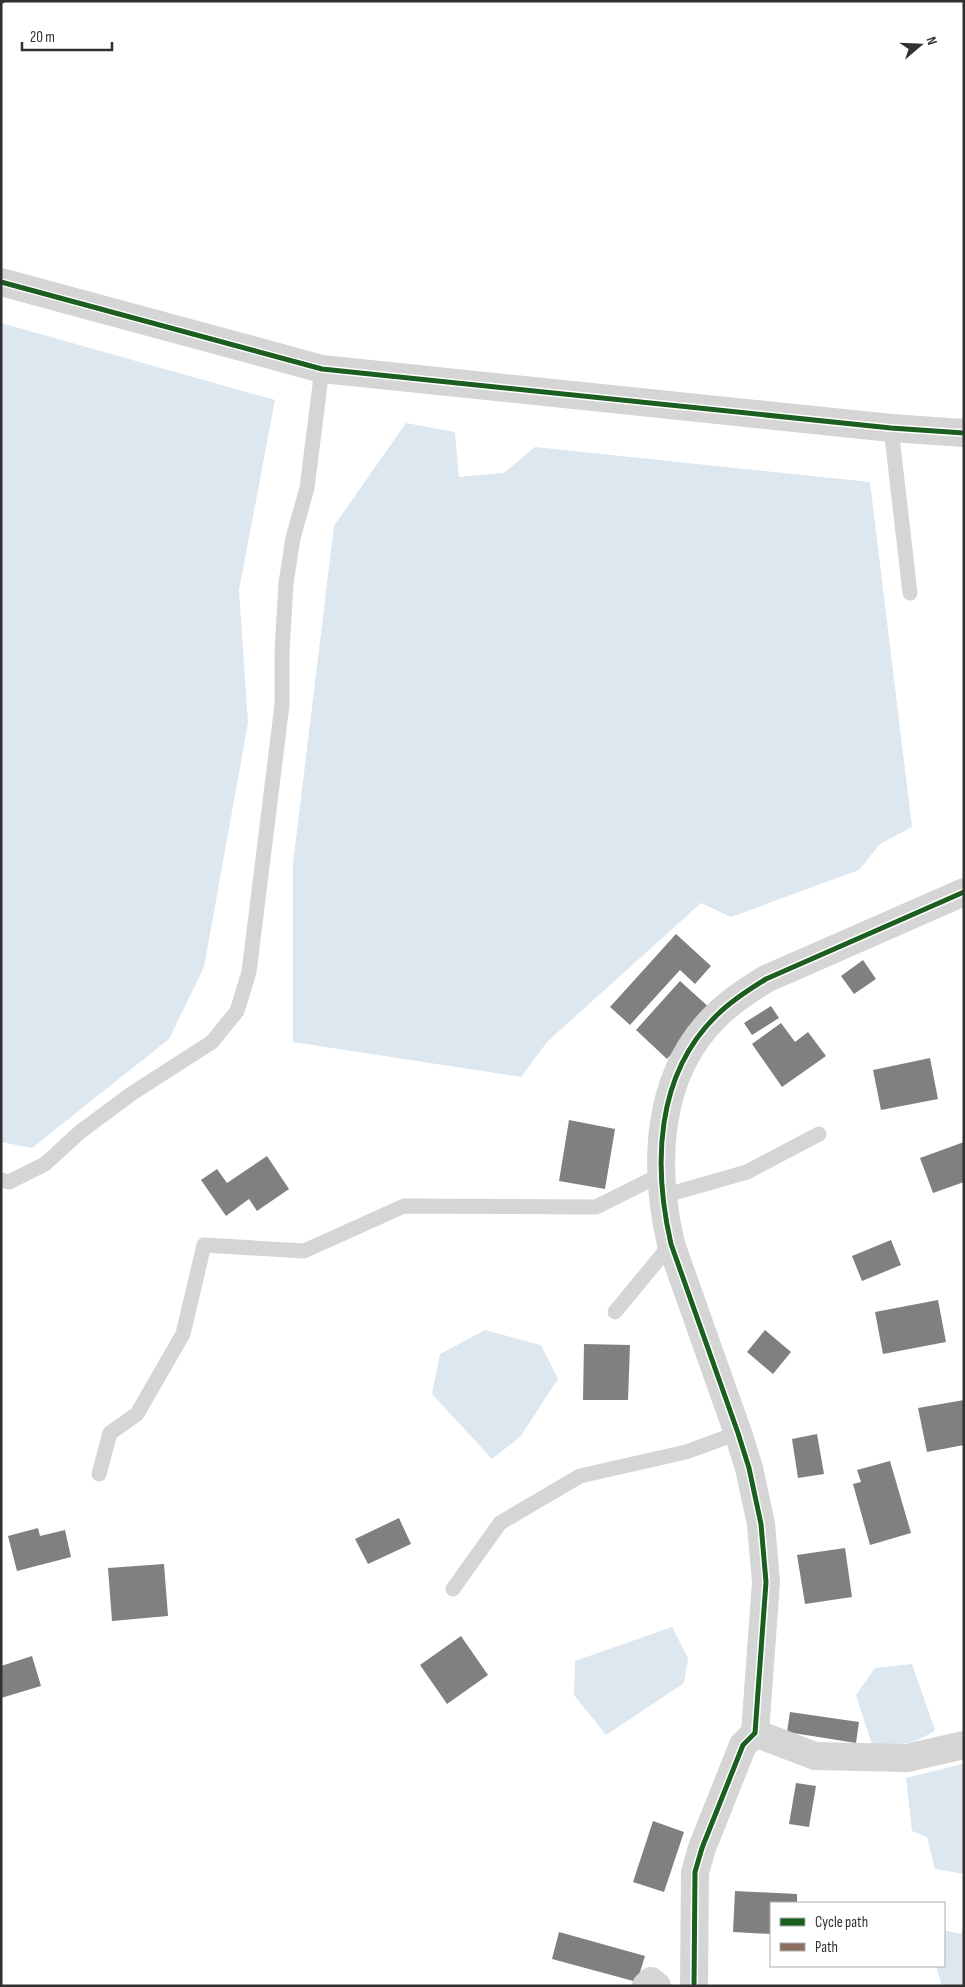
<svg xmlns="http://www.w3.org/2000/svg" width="965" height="1987" viewBox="0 0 965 1987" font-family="'Sofia Sans Condensed',sans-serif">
<rect width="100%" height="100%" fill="#fff"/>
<!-- water -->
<path fill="#dde7f0" d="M1 323 275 400 239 590 248 723 204 967 169 1039 32 1148 1 1142Z
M406 423 455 432 459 477 504 473 535 447 870 482 912 827 880 844 859 870 731 917 701 903 547 1042 521 1077 293 1042V864L334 526Z
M485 1330 541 1345 558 1379 520 1437 492 1459 432 1394 440 1354Z
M672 1627 688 1658 684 1683 606 1735 574 1695 575 1661Z
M912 1664 935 1730C913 1746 899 1745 872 1745L856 1695 875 1668Z
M962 1764 964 1765V1874L935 1869 927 1837 912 1831 906 1778Z
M964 1925V1986H942L936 1966H944V1930L961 1934Z"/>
<!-- building -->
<path fill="#808080" d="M676 934 711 966 695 984 680 970 630 1025 610 1007Z
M863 960 876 979 854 994 841 976Z
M680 981 711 1009 667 1059 636 1030Z
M771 1006 779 1018 752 1035 744 1023Z
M781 1023 795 1042 808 1032 826 1056 782 1087 752 1044Z
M930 1058 938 1099 881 1110 873 1070Z
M569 1120 615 1129 605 1189 559 1181Z
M964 1142V1182L933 1193 920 1158Z
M267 1156 289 1189 257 1211 249 1199 226 1216 201 1180 217 1169 227 1183Z
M891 1240 901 1265 862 1281 852 1256Z
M938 1300 946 1342 883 1354 875 1312Z
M765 1330 791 1352 773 1374 747 1352Z
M584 1344 630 1345 628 1400H583Z
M964 1400V1445L927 1452 918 1408Z
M817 1434 824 1474 798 1478 792 1439Z
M890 1461 911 1533 870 1545 853 1484 861 1482 857 1470Z
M399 1518 411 1544 368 1564 355 1539Z
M38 1528 40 1536 65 1530 71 1557 17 1571 8 1536Z
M845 1548 852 1597 805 1604 797 1555Z
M164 1564 168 1616 112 1621 108 1568Z
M461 1636 488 1675 447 1704 420 1665Z
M32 1656 41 1686 1 1698V1666Z
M790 1712 859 1722 856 1743 787 1732Z
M796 1783 816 1786 809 1827 789 1824Z
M653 1821 684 1832 664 1892 633 1882Z
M735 1891 797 1894V1903H771V1934L733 1932Z
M559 1932 645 1956 637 1982 552 1959Z"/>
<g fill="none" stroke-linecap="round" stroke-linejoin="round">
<!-- service -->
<path stroke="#d5d5d5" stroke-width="15" d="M891 428 910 593
M1 1180 9 1182 45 1164 80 1132 131 1094 212 1042 237 1011 249 972 282 705V651L286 583 293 538 307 488 322 369
M663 1196 747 1172 819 1134
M615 1312 671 1244
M99 1474 110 1433 137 1414 183 1334 204 1245 304 1251 404 1206 596 1207 662 1174
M453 1589 500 1523 580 1476 686 1452 738 1433"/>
<!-- minor -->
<path stroke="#d5d5d5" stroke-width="28" d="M1 282 322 369 891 428 964 433
M755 1733 815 1756 907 1758 964 1745
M646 1986 651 1981 657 1986
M694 1986 695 1872 702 1848 743 1745 755 1733 766 1582 761 1524 749 1468 738 1433 671 1244C653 1166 655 1075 717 1015 731 1001 748 990 766 979L964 892"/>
<!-- quiet -->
<path stroke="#8d6e63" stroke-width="4" stroke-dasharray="8 4" stroke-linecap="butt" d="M1 2 4 1"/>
<defs>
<path id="cycleway" d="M1 282 322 369 891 428 964 433
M694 1986 695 1872 702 1848 743 1745 755 1733 766 1582 761 1524 749 1468 738 1433 671 1244C653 1166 655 1075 717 1015 731 1001 748 990 766 979L964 892"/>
</defs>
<!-- cycleway casing -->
<use href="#cycleway" stroke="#fff" stroke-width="8"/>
<!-- cycleway -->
<use href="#cycleway" stroke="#1b5e20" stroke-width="5"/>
</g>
<!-- border -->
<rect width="965" height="1987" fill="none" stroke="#313131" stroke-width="5"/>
<!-- legend -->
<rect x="770" y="1902" width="175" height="65" fill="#ffffff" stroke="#adadad"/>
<rect x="780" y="1918" width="25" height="8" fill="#1b5e20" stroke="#adadad"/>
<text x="815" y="1927" font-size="15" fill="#313131">Cycle path</text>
<rect x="780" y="1943" width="25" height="8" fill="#8d6e63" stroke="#adadad"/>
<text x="815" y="1952" font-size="15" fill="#313131">Path</text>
<!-- north arrow -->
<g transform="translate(920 45) rotate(71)" stroke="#ffffff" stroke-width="4" paint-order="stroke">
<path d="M0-4L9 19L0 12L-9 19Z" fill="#313131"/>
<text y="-8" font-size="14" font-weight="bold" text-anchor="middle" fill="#313131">N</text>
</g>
<!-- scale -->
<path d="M22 42v8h90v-8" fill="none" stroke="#313131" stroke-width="2.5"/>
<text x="30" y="42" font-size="15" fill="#313131" stroke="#ffffff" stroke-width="4" paint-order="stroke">20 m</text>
</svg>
